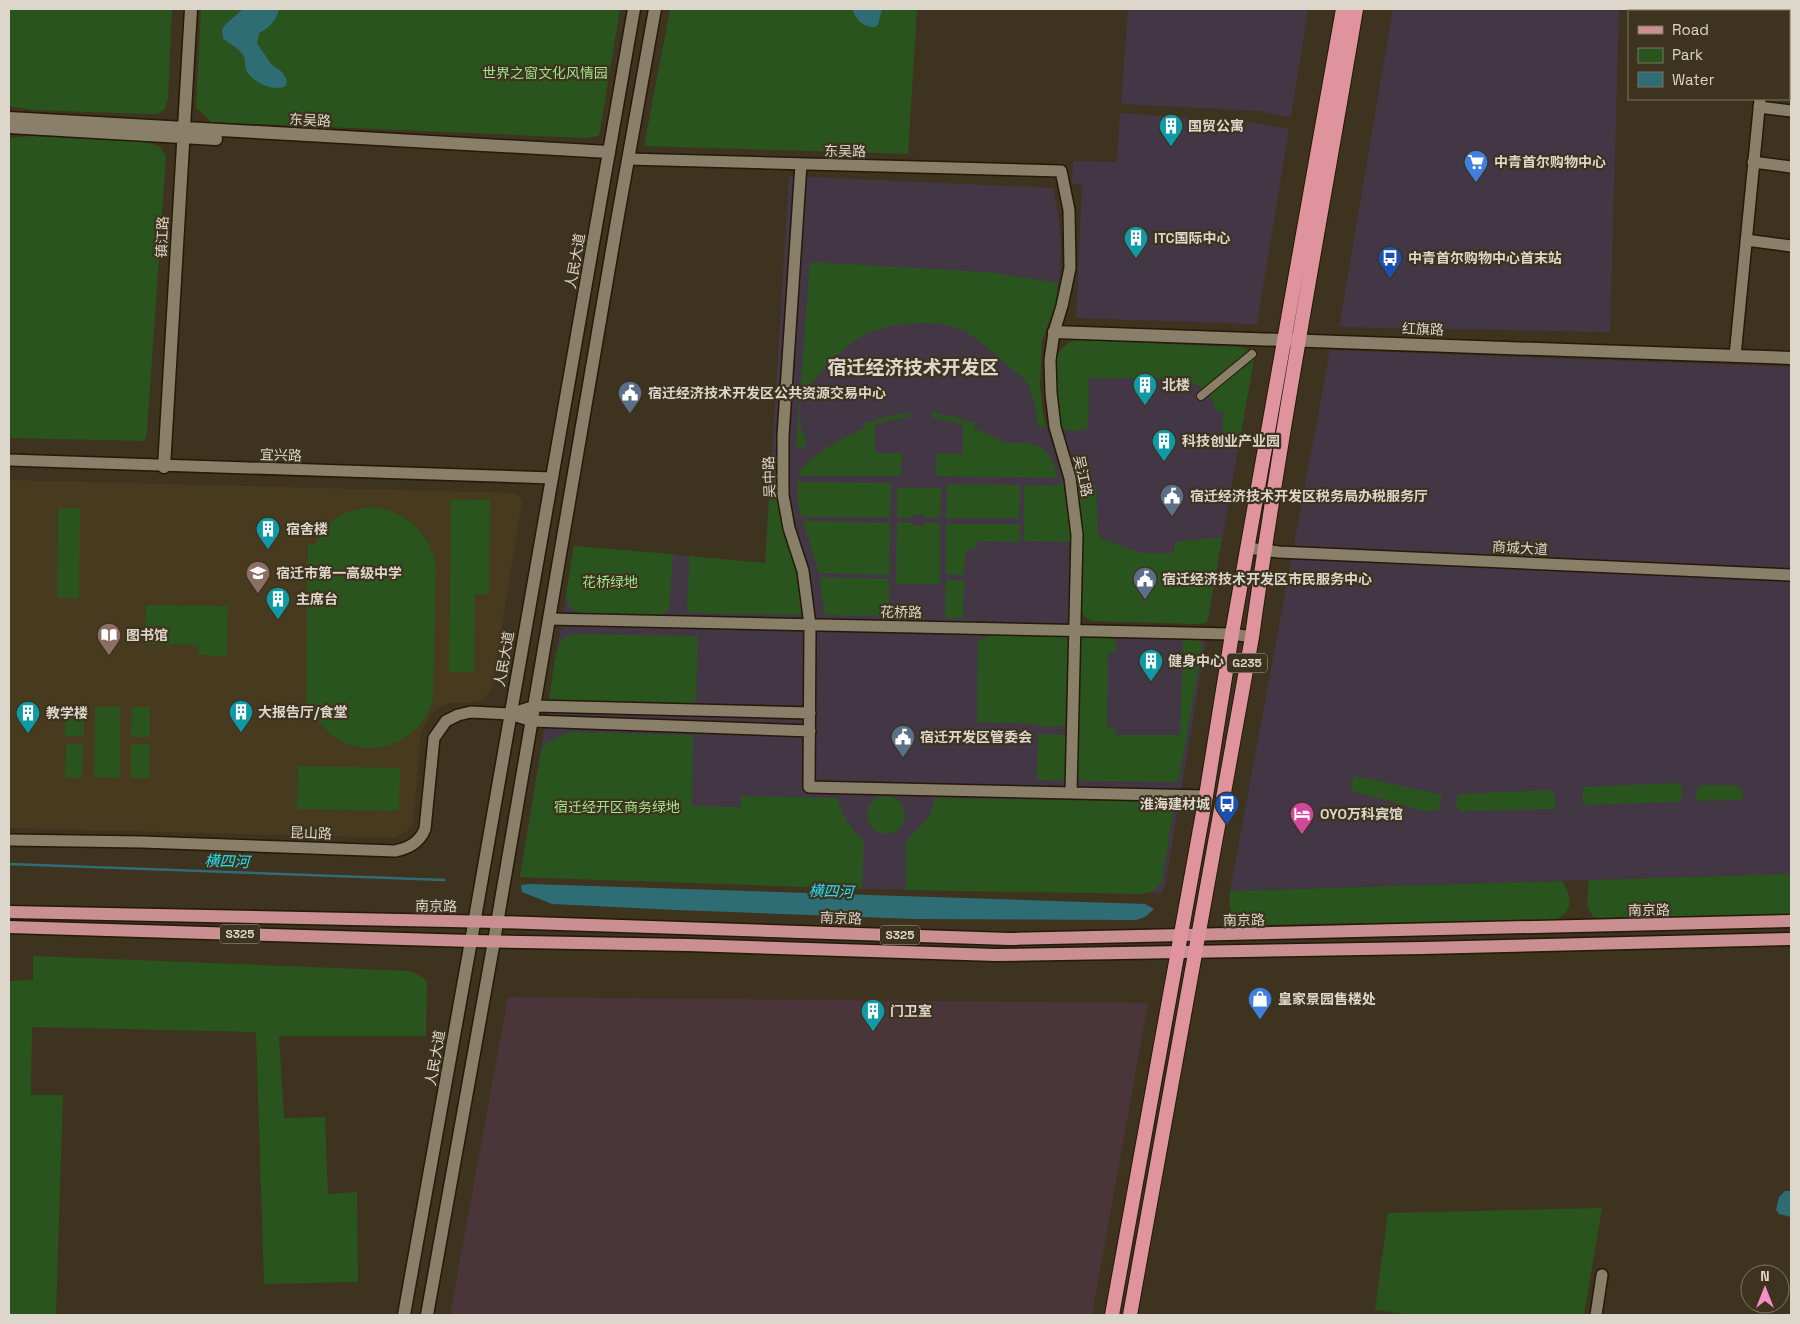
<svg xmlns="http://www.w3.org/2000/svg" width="1800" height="1324" viewBox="0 0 1800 1324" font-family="'Space Grotesk','Noto Sans SC',sans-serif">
<rect width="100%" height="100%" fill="#3d331f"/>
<!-- commercial -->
<path fill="#433746" d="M1128 9H1308L1291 117 1259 111 1121 104Z
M1393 9H1619L1610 332 1339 327Z
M1120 113 1247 122 1289 129 1257 324 1076 318 1082 185 1072 184 1073 161 1117 162Z
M789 176 1053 188 1059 220 1061 250 1060 272 1055 305 1042 341 1040 386 1043 414 1063 480 1070 526 1071 588 1068 634 1199 638 1206 643 1165 887 1162 893 906 890 520 877 574 546 765 563Z
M1076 340 1240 347 1249 350 1254 359 1208 620 1205 623 1199 624 1092 621 1084 616 1082 612 1083 538 1077 494 1060 427 1059 353 1068 343Z
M1330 350 1791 367V874L1230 891Z"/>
<!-- industrial -->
<path fill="#4a363a" d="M508 997 1148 1003 1092 1315H450Z"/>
<!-- built -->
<path fill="#473a1f" d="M9 480 515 493 520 497 522 501 492 688 483 700 476 702 451 703 441 706 434 711 427 721 421 733 413 822 407 831 395 838 9 828Z"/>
<!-- green -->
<path fill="#2a541d" d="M9 9H172L168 100 164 110 157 114H146L33 110 9 106Z
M201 9H620L599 136 585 138 211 122 196 107Z
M670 9H917L908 154 644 146Z
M31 136 145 141 160 147 166 156 147 431 145 441 9 438V138Z
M810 262 987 272 1058 283 1055 305 1042 341 1040 386 1043 414 1046 425 1043 428H1039L1038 425C1035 411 1035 394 1026 382 1021 375 1012 370 1006 364 993 352 979 340 964 331 940 318 887 322 864 335 839 349 822 371 804 392 800 400 799 415 800 424 801 434 809 438 805 447H796Z
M1076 340 1240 347 1249 350 1254 359 1238 450 1229 448 1216 449 1217 443H1223V412H1217C1209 375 1169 378 1139 378 1122 378 1106 378 1089 378L1088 425 1086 429C1078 431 1067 432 1060 427 1058 413 1052 371 1056 359 1059 349 1066 343 1076 340Z
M932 412 956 417 975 423 974 428 1007 443H1027L1040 446 1052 459 1058 478 936 476V454H963V424L932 418Z
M909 413V418L890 420 875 425V453H902L901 476H797C808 455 843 438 865 428L863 424 887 416Z
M772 452 780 513 784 532 798 564 806 615 691 613 688 610 687 605 690 556 765 563Z
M1063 480 1070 526V542L1024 541V486L1060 485Z
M797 482 891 483 890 517H801L798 503Z
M947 484 1020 485 1019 518H946Z
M1085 485H1096L1098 535 1101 538 1140 553H1174L1175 542 1222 537 1208 620 1205 623 1199 624 1092 621 1084 616 1082 612 1083 538 1077 494 1080 488Z
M897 488H941L940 518H925V515H912V518H897Z
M451 499 490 500 489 594H475L474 672H449Z
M373 507C407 511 433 535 436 570L433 698C425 739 375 761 339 740 326 733 319 721 311 709H306L308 544H315C324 520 348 508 373 507Z
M58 508H80L79 598H57Z
M803 521 890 523 889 575 819 573Z
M897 522 912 523V525L925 526V523H940V584H896Z
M946 524H1020V542L977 541V548L969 549 965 556 964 575 946 574Z
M574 546 673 554 669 609 660 616 585 613 573 610 568 605 566 595Z
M819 577 889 579V616L825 615Z
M946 580H964L963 618H945Z
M146 605 228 606 227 656 199 655 198 645 145 644Z
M576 634 698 636 696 700 687 705 549 700C552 685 553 653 562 641 566 636 570 635 576 634Z
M991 634 1064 635 1069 640 1067 721 1065 726 1038 727V724L977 722 978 641Z
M1081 635 1112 636 1116 641V653H1108L1107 727 1115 728 1116 735H1180L1183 640H1196L1202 643V647L1179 779 1177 782 1082 781 1077 778 1080 637Z
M65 705 84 706V736H65Z
M95 707H120V778L94 777Z
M132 707H150V737H131Z
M569 732 693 735 692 806 741 807V796L837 798C842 815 850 828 864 841L862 889 520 877 541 751 545 744Z
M1038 734 1066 735 1068 739 1067 781 1037 780Z
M66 744H83L82 778H65Z
M131 744H150L149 778H131Z
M298 766 400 768 399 811 297 809Z
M1355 776 1435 793 1442 796 1440 808 1434 811H1424L1352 791 1351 783Z
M1677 783 1681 786 1683 796 1677 802 1584 805 1582 802 1583 787Z
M1704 785H1734L1741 788 1743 797 1741 800 1698 801 1696 795 1697 788Z
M1546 790 1554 792 1556 801 1554 809 1462 811 1456 807 1457 796 1461 794Z
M867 815a19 19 0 1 1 38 0a19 19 0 1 1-38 0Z
M934 798 1173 802 1174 806 1162 881C1156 890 1152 892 1142 894L906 890V841C919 828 933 817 934 798Z
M1791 874V914L1601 918 1593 917 1587 905 1589 880Z
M1562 881C1573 897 1574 915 1552 920L1240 925C1228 912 1229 908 1230 891Z
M33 956 410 971 424 978 427 982 426 1036H279L284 1118 325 1117 328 1194 357 1192 358 1282 264 1284 256 1032 32 1027 31 1095H63L56 1315H9V981L33 980Z
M1602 1208 1584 1315H1413L1375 1310 1388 1213Z"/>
<!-- water -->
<path fill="#2f6d75" d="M243 9H279C276 21 270 27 259 33L257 43 271 64 282 72 287 80 286 86C273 92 255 83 247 72 244 67 246 62 244 57 241 49 229 44 223 38L222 29 227 23Z
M852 9H882L878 25 875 27C862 27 857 20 852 9Z
M530 884 1145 904 1154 909 1145 917 1136 920 915 919 677 910 552 904 522 892 521 885Z
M1785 1191H1791V1217L1779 1214 1776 1210 1779 1197Z"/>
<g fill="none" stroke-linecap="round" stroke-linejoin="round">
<!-- stream -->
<path stroke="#2f6d75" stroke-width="2.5" d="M9 864 444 880"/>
<defs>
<path id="pedestrian" d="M1201 396 1252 354"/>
<path id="minor" d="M1768 11V9
M1789 24 1791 25
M1789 72 1791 73
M1759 107 1791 111
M628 159 1061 171 1069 210 1070 268 1062 306 1054 332 1050 360 1051 393 1055 427 1070 478 1077 535 1071 792
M1753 162 1791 167
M801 164 783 436V495L789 528 803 571 810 625 809 787 1206 796
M1746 240 1791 246
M1735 356 1760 99
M9 460 552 478
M1247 548 1279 552 1791 575
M549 619 1232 634 1252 637
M510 714 535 706 810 713
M9 840 142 842 395 851C409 848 419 843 425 829L434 738 446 721 458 715 471 712 510 714 532 721 810 731
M1596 1315 1602 1275"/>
<path id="tertiary" d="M9 118 609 152
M9 127 216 139
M1054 332 1791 358
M164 467 191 9
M404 1315 471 941
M427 1315 494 941"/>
<path id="secondary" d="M471 941 634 9
M494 941 617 221 655 9"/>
<path id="primary" d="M9 912 498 922 1009 939 1791 921
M9 927 471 941 688 945 996 955 1423 948 1791 939"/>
<path id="trunk" d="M1112 1315 1206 796 1232 634 1343 9
M1130 1315 1252 637C1281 427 1321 218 1356 9"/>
</defs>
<!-- pedestrian casing -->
<use href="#pedestrian" stroke="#241a07" stroke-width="10"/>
<!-- minor casing -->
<use href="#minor" stroke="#241a07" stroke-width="14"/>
<!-- tertiary casing -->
<use href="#tertiary" stroke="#241a07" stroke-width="15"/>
<!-- secondary casing -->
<use href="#secondary" stroke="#241a07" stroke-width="15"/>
<!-- primary casing -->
<use href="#primary" stroke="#241a07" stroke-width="15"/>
<!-- trunk casing -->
<use href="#trunk" stroke="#241a07" stroke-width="16"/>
<!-- pedestrian -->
<use href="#pedestrian" stroke="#8a7f68" stroke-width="8"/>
<!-- minor -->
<use href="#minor" stroke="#8a7f68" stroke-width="11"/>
<!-- tertiary -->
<use href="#tertiary" stroke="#8a7f68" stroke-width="12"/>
<!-- secondary -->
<use href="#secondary" stroke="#8a7f68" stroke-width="12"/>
<!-- primary -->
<use href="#primary" stroke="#ca8f90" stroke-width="12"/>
<!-- trunk -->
<use href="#trunk" stroke="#df949d" stroke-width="14"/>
</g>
<!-- icons -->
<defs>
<symbol id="building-pin" viewBox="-11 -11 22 30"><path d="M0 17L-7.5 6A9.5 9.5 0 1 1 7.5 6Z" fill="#0f9aa8" stroke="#3d331f"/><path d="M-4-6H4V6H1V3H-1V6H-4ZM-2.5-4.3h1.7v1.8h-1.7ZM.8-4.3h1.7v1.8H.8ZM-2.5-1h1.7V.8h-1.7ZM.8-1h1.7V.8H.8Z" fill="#fff"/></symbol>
<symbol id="supermarket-pin" viewBox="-11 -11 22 30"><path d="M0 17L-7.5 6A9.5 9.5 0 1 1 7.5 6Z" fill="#3f7fe0" stroke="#3d331f"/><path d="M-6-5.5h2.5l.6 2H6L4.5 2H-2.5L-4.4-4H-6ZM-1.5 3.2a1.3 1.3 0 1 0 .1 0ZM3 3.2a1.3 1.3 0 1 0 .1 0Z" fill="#fff"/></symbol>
<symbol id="bus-pin" viewBox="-11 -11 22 30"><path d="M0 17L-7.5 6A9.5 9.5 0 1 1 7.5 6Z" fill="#1a4fb4" stroke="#3d331f"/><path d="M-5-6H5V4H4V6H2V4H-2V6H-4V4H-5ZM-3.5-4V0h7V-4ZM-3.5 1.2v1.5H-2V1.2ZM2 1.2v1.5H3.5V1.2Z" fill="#fff"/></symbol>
<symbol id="civic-pin" viewBox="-11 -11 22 30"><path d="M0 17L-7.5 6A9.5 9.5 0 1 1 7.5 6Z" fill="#5c6f8a" stroke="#3d331f"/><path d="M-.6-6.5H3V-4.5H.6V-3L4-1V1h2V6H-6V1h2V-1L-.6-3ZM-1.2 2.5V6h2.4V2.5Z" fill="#fff"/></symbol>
<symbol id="school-pin" viewBox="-11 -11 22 30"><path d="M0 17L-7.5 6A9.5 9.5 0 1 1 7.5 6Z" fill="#8d6e63" stroke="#3d331f"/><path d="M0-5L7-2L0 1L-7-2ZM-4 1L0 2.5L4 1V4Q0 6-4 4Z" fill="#fff"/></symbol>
<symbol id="library-pin" viewBox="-11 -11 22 30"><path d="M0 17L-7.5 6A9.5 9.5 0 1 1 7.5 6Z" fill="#8d6e63" stroke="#3d331f"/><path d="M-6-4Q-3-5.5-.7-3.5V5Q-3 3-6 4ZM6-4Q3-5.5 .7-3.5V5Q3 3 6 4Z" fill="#fff"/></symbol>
<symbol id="hotel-pin" viewBox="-11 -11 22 30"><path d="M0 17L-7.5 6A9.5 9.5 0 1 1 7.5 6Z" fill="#d1479c" stroke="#3d331f"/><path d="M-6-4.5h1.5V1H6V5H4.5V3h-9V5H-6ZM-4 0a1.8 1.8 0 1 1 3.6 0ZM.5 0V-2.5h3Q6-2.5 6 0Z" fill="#fff"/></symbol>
<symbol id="shop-pin" viewBox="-11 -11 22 30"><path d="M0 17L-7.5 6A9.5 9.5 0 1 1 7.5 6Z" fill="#3f7fe0" stroke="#3d331f"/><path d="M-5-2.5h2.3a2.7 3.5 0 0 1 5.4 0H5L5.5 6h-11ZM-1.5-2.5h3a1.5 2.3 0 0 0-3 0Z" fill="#fff"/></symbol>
</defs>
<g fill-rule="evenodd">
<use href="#building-pin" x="1157" y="112" width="28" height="38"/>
<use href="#supermarket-pin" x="1462" y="148" width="28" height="38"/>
<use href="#building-pin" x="1122" y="224" width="28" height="38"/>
<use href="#bus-pin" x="1376" y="244" width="28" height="38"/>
<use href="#building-pin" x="1131" y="371" width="28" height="38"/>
<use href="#civic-pin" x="616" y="379" width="28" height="38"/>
<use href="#building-pin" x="1150" y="427" width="28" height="38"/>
<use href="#civic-pin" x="1158" y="482" width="28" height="38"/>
<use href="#building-pin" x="254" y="515" width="28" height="38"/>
<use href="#school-pin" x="244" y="559" width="28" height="38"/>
<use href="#civic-pin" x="1131" y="565" width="28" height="38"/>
<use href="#building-pin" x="264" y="585" width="28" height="38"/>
<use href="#library-pin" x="95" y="621" width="28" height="38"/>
<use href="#building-pin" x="1137" y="647" width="28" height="38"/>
<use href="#building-pin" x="227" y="698" width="28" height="38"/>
<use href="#building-pin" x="14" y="699" width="28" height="38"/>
<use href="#civic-pin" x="889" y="723" width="28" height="38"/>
<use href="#bus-pin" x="1213" y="790" width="28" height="38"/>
<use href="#hotel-pin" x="1288" y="800" width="28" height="38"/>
<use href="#shop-pin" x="1246" y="985" width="28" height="38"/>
<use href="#building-pin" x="859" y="997" width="28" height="38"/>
</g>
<g text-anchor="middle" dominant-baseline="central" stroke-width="4.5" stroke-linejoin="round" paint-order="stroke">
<!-- shield labels -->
<g fill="#3d331f" stroke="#ada697" stroke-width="1">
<rect x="1227" y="653.5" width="40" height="19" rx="4"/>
<rect x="220" y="924.5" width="40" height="19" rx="4"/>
<rect x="880" y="925.5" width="40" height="19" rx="4"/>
</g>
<g font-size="12" font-weight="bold" fill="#ddd7cb">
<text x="1247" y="663">G235</text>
<text x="240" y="934">S325</text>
<text x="900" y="935">S325</text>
</g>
<!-- park labels -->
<g font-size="14" fill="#9fe58c" stroke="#3d331f">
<text x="545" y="73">世界之窗文化风情园</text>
<text x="610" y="582">花桥绿地</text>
<text x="617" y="807">宿迁经开区商务绿地</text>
</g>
<!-- street labels -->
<g font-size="14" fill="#ddd7cb" stroke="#3d331f">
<text transform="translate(310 120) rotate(3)">东吴路</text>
<text transform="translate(845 151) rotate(1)">东吴路</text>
<text transform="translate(162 237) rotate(-87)">镇江路</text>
<text transform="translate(575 261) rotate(-80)">人民大道</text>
<text transform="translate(1423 329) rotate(2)">红旗路</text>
<text transform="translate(281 455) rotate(2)">宜兴路</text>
<text transform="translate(1083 476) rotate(78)">吴江路</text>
<text transform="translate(769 477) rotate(-92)">吴中路</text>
<text transform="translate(1520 548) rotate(3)">商城大道</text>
<text transform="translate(901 612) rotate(1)">花桥路</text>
<text transform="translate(504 659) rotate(-80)">人民大道</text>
<text transform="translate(311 833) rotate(2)">昆山路</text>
<text transform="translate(436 906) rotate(1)">南京路</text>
<text transform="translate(1649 910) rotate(-1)">南京路</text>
<text transform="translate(841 918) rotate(2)">南京路</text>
<text transform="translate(1244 920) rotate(-1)">南京路</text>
<text transform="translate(435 1058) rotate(-80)">人民大道</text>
</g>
<!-- poi labels -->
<g font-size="14" font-weight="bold" fill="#ddd7cb" stroke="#3d331f" text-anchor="start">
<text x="1188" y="126">国贸公寓</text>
<text x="1494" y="162">中青首尔购物中心</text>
<text x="1154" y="238">ITC国际中心</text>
<text x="1408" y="258">中青首尔购物中心首末站</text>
<text x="1162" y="385">北楼</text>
<text x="648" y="393">宿迁经济技术开发区公共资源交易中心</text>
<text x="1182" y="441">科技创业产业园</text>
<text x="1190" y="496">宿迁经济技术开发区税务局办税服务厅</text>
<text x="286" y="529">宿舍楼</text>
<text x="276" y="573">宿迁市第一高级中学</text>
<text x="1162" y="579">宿迁经济技术开发区市民服务中心</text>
<text x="296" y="599">主席台</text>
<text x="126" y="635">图书馆</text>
<text x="1168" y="661">健身中心</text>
<text x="258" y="712">大报告厅/食堂</text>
<text x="46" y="713">教学楼</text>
<text x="920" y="737">宿迁开发区管委会</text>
<text x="1210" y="804" text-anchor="end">淮海建材城</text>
<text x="1320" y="814">OYO万科宾馆</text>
<text x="1278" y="999">皇家景园售楼处</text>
<text x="890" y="1011">门卫室</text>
</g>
<!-- water labels -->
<g font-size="15" font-style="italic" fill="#25e1f4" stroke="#3d331f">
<text transform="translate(227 861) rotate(2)">横四河</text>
<text transform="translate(831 891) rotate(2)">横四河</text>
</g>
<!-- district labels -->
<g font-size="19" font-weight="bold" fill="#ddd7cb" stroke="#3d331f">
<text x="913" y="367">宿迁经济技术开发区</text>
</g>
</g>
<!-- border -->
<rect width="1800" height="1324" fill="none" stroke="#ddd7cb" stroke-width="20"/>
<!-- legend -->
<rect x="1628" y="10" width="162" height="90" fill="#3d331f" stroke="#7d7564"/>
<rect x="1638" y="26" width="25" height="8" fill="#ca8f90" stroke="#7d7564"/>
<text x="1672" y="35" font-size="15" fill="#ddd7cb">Road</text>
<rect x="1638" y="48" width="25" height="15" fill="#2a541d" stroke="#7d7564"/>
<text x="1672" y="60" font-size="15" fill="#ddd7cb">Park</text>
<rect x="1638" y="72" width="25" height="15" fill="#2f6d75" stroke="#7d7564"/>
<text x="1672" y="85" font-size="15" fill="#ddd7cb">Water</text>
<!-- north arrow -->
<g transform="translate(1765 1289)"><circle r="24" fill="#3d331f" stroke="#7d7564"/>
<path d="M0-4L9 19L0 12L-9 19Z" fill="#fa8fc8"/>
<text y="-8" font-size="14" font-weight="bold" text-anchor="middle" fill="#ddd7cb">N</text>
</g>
</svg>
